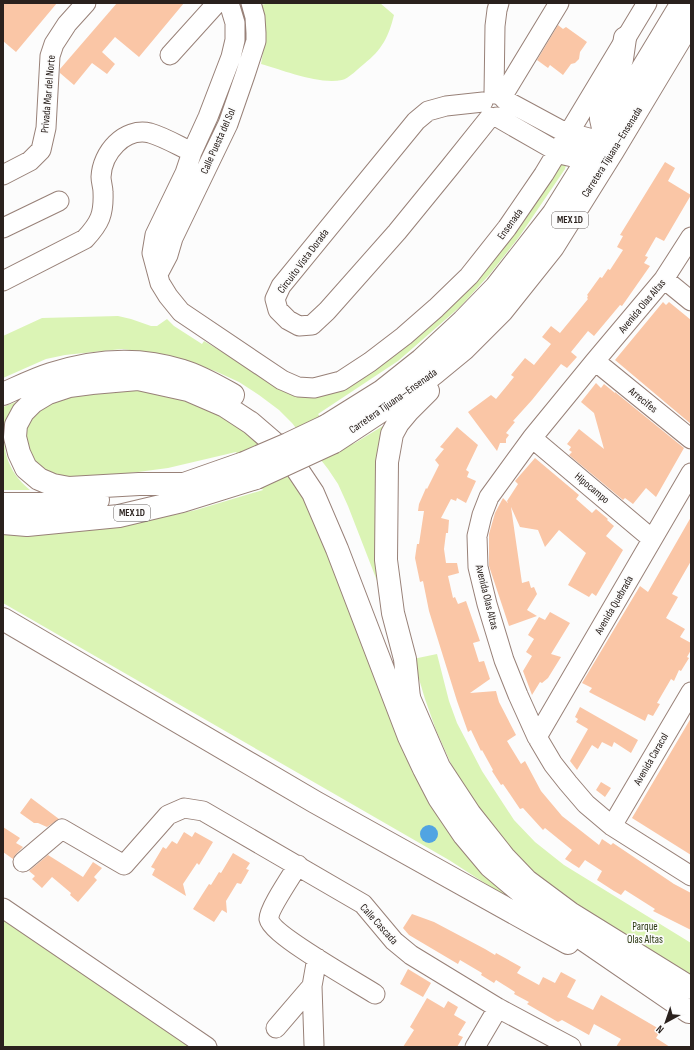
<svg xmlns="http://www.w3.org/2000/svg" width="694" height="1050" viewBox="0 0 694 1050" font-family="'Sofia Sans Condensed',sans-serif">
<rect width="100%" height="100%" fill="#fcfcfc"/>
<!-- green -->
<path fill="#dbf4b5" d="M270 3H380L394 15C389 36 382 50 364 64 359 68 348 79 342 80 319 85 283 70 261 64L265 41 264 9 255 10 256 6Z
M556 159 566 165 565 169 519 237 490 274 461 306 398 361 318 414 345 447 355 443 391 421 386 604 348 506 338 484 328 469 292 423 279 410 259 395 239 382 215 371 168 355 122 349 65 355 46 359 3 378V336L42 318 118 316 131 319 151 326H157L167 319 174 326 202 344 204 341 293 394 412 335Z
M121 384 189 398 240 424 298 484 358 623 547 921 500 893 449 860 3 603V532L123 524 160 518 196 510 263 490 236 452 168 468 85 479 40 474 21 436 35 406Z
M21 400C17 409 10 418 6 427 0 451 11 475 30 490H3V407Z
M437 654 449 701 457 723 482 771 514 820 535 842 564 865 691 943V975L593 916 527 871 474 804 452 766 436 730 425 699 413 659Z
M3 903 213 1047H3Z"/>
<!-- water -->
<path fill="#51a4e2" d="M420 834a9 9 0 1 1 18 0a9 9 0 1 1-18 0Z"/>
<!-- building -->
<path fill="#fac6a6" d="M3 3H57L16 52 3 41Z
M117 3H184L139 57 115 37 102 52 115 64 107 74 92 63 74 85 60 73V69Z
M558 25 563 29 566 27 587 42 580 52 579 59 575 63 571 64 563 75 550 65 548 68 537 60Z
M665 162 675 168 668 181 691 195 664 241 656 237 645 256 648 257 644 263 650 266 622 306 620 305 594 336 588 331 571 352 577 357 567 368 561 364 532 400 513 421 515 422 506 433 509 435 506 439V443H500L497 451 468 412 491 395 496 399 514 377 511 375 525 358 534 365 551 344 542 337 551 326 560 333 588 299 587 298 588 296 587 295 600 277 602 278 608 269 610 270 623 250 617 247 623 236 620 235Z
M663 302 666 305 669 302 691 320V424L615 360Z
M596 383 601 388 604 384 615 393V392L684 448 656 497 646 488 633 504 625 498 623 500 569 455 572 452 569 450 571 447 567 444 579 429 604 449 594 413 581 402Z
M457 427 478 445 466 470 469 472 467 477 476 481 466 503 457 498 456 501 451 499 441 518 449 520 448 533H446L444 549 446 563H457L459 573 448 576 453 598 455 597 458 604 466 601 480 641 473 643 479 662 484 661 490 679 470 693 496 691 499 702 516 735 507 741 521 764 525 761 541 791 562 816 599 845 602 839 611 845 613 843 674 884 691 893V930L653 911 655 909 625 890 621 895 614 891 597 880 602 871 585 860 579 868 565 859 572 850 545 828 543 830 523 808 520 809 503 784 501 785 492 771 493 770 482 750 481 751 471 730 468 732 457 701 429 611 423 581 420 582 415 558 417 544H419L424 511H418L419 504 426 488 427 489 439 465 435 460 444 449 440 447Z
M535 458 579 495 576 499 592 513 596 509 608 519 607 520 614 526 606 536 623 550 596 596 592 593 589 597 568 585 586 553 559 530 545 547 538 530 520 527 511 507 522 583 529 581 531 588 534 587 537 594 527 610 537 616 509 626 489 566V534L495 513 503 498 508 503 507 501 518 484 515 481Z
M691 517V561L672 594 678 597 666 618 685 629 680 637 691 643V650L687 657 689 658 681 671 679 670 674 681 671 679 657 703 660 704 653 716 648 714 645 721 589 692 592 688 582 683 640 586 648 592Z
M550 612 570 623 551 654 561 657 548 678 542 683 540 682 532 695 523 671 532 656 526 652 534 639 528 635 539 617 545 620Z
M580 707 638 740 631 753 614 742 612 747 602 742 598 749 592 745 577 770 570 761 588 729 576 722 578 719 575 717Z
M691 718V855L632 818Z
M601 782 611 788 605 797 596 790Z
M31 798 59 819 47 827 38 823H34L20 813Z
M3 827 20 838 16 843 23 847 16 854 13 859 3 852Z
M184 832 192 837 195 832 213 842 199 865 197 863 183 884 186 896 152 875 155 869 151 867 163 847 166 849 172 841 177 844Z
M233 853 250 863 246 869 249 870 241 884 237 883 226 901 227 913 222 910 214 922 193 909 209 884 211 885 219 872 221 873Z
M48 855 83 877 93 862 102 868 94 877 97 880 78 902 70 895 71 893 52 877 42 888 32 879 35 876 29 871Z
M412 914 434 922 485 949 495 955 496 953 521 967 517 973 539 985 543 977 555 983 561 972 576 980 567 997 593 1010 601 995 661 1030 656 1038 670 1047H616L621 1039 594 1024 589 1035 562 1020 558 1022 527 1004 529 1002 514 994 515 992 496 980 494 983 481 975 482 973 460 960 458 964 409 935 403 928Z
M408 969 431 983 423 997 400 984Z
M427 998 444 1008 448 1001 458 1007 454 1015 466 1022 458 1035 463 1037 457 1047H403L414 1030 410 1027Z"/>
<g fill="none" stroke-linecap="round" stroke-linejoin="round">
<defs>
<path id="minor" d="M229 3 235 23V40L231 57 208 117 192 152 185 173 155 235 152 253 160 283 168 296 181 312 282 380 298 387 314 388 341 381 370 362 404 336 436 308 469 276 507 228 544 174 647 3
M170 55 217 3
M494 94 495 26 497 10 499 3
M502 97 559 3
M505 100 568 134
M483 102 446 106 428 111 416 121 281 286 275 299 278 310 288 320 299 326 312 325 327 311 397 232 450 167 490 117
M497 117 558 152
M3 175 30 161 41 150 46 128 50 56 54 44 67 24 86 3
M3 228 59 201
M691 237 664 279 595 361 532 438 489 497 482 515 477 536 478 567 487 604 504 660 518 695 537 737 553 764 568 783 586 804 612 826 691 876
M158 274 168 255 173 238 228 124 245 75 256 41V33L255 17 251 3
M664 279 691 301
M3 281 85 239C100 223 104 214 103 192 103 187 101 182 101 177 102 153 124 127 150 133 164 137 179 146 192 152
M595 361 691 439
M532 438 652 539
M537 737 691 473
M612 826 691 692
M23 862 62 829 124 865 168 815 184 808 203 811 363 904 394 941 411 955 498 1008 571 1047
M298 865C292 875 268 910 269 919 272 935 358 983 375 994
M3 908 207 1047
M276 1028 312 986
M314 1045 312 986 317 958
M475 1047 498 1008"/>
<path id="major" d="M409 698 439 767 470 814 504 857 527 881 570 913 691 988"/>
<path id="highway" d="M603 128 601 119V109L615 80 622 59 625 38
M568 134 598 142
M558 152 588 159
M3 394C19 387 35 379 51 374 94 360 140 357 183 371 200 376 217 386 233 395
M326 426 382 391 421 360 463 321 496 287 553 214 598 142 682 3
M334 442 413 390 436 372 464 349 502 311 553 247 613 151 691 21
M184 484H139L69 488 53 485 39 479 26 468 19 453 15 437 16 425 23 412 33 402 48 393 69 386 92 383 138 379 188 390 225 406 251 423 287 454 313 493 337 549 409 737 424 769 439 798 464 835 490 866 552 918 689 1012
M169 487 184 484 244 463
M3 504H63L98 500
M3 523 27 525 119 516 182 501 256 478
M3 619 315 802 568 943
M409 698 405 659 393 613 386 560 387 462 392 434 398 423 408 411 428 391"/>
</defs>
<!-- minor casing -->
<use href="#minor" stroke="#988178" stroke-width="21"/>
<!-- major casing -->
<use href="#major" stroke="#988178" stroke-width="24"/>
<!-- highway casing -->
<use href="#highway" stroke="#988178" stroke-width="24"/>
<!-- minor -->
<use href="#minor" stroke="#fff" stroke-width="19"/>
<!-- major -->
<use href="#major" stroke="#fff" stroke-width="22"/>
<!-- highway -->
<use href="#highway" stroke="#fff" stroke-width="22"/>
<defs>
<path id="highway-bridge" d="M244 463 288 444 326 426
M256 478 334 442"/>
</defs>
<!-- highway-bridge casing -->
<use href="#highway-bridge" stroke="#988178" stroke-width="24" stroke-linecap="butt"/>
<!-- highway-bridge -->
<use href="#highway-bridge" stroke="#fff" stroke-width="22"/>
</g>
<g text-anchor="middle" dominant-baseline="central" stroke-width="3.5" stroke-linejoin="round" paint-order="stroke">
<!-- shield labels -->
<g fill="#fcfcfc" stroke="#696360" stroke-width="1">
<rect x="552" y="212" width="36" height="16" rx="3"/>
<rect x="114" y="505" width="36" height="16" rx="3"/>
</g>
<g font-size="10" font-weight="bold" fill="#2a211d">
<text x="570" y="220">MEX 1D</text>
<text x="132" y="513">MEX 1D</text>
</g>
<!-- street labels -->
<g font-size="11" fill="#2a211d" stroke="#fcfcfc">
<text transform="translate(48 94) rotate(-85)">Privada Mar del Norte</text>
<text transform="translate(218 141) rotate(-66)">Calle Puesta del Sol</text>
<text transform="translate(612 152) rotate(-58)">Carretera Tijuana–Ensenada</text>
<text transform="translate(510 224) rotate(-54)">Ensenada</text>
<text transform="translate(303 261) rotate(-53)">Circuito Vista Dorada</text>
<text transform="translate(642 306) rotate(-50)">Avenida Olas Altas</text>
<text transform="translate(643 400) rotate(39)">Arrecifes</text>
<text transform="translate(393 401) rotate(-35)">Carretera Tijuana–Ensenada</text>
<text transform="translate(592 488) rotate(40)">Hipocampo</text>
<text transform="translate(487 597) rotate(76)">Avenida Olas Altas</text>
<text transform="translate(614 605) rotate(-60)">Avenida Quebrada</text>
<text transform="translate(651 759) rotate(-60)">Avenida Caracol</text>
<text transform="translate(379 924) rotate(48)">Calle Cascada</text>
</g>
<!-- park labels -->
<g font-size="11" fill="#2a3711" stroke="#fcfcfc">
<text x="645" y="926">Parque<tspan x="645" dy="13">Olas Altas</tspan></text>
</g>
</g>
<!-- border -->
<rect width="694" height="1050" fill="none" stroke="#2a211d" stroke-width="8"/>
<!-- north arrow -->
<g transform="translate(666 1022) rotate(220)" stroke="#fcfcfc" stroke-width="3" paint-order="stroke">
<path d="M0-3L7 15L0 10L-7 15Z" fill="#2a211d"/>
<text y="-6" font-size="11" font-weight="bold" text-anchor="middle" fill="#2a211d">N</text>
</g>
</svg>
